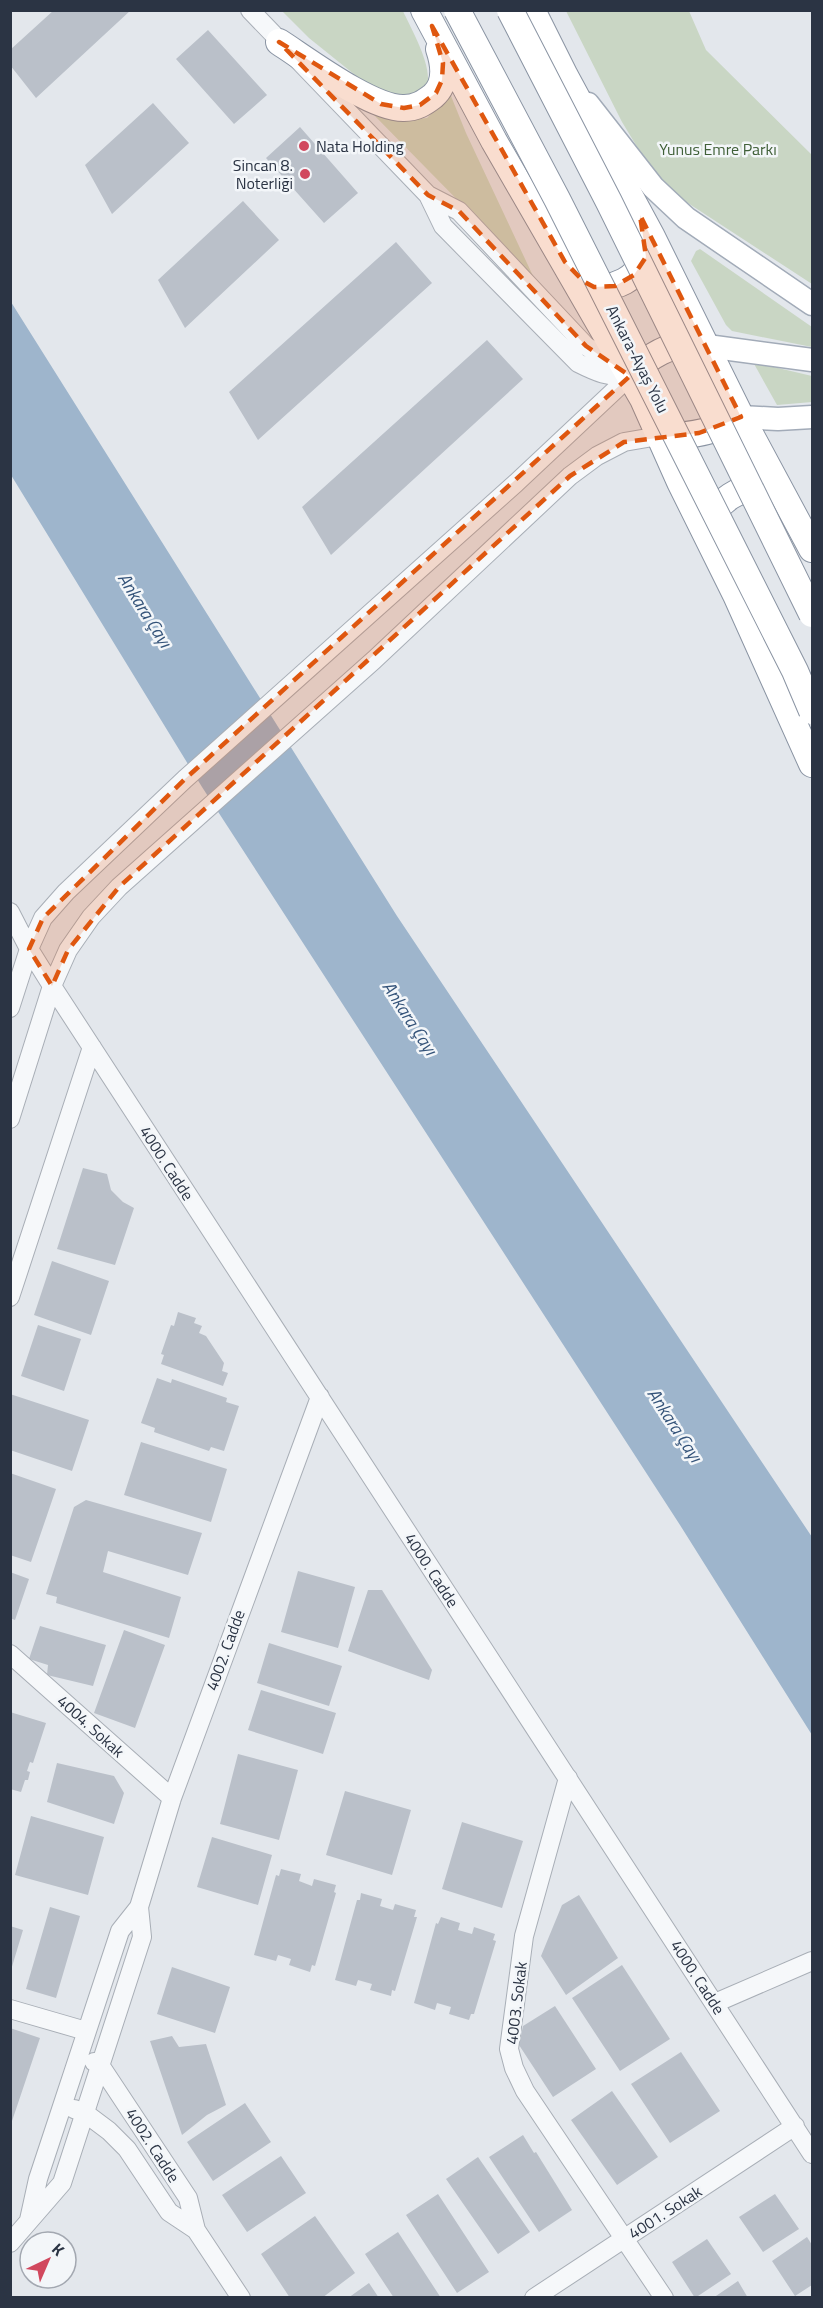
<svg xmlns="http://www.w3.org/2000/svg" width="823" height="2308" viewBox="0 0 823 2308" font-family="'Titillium Web',sans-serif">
<rect width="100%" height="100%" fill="#e3e7ec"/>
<!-- green -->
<path fill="#c9d6c4" d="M282 11H403C411 29 433 66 427 86 426 90 422 93 419 96L385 94 355 75 309 38Z
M566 11H689L706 50 812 155V284L671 192 642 155 622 122Z
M449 91 466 133 534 278 371 112 407 120 427 118 443 102Z
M700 249 812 327V347L732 331 726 325 691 261 696 251Z
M753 362 812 376V402L777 405Z"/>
<!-- water -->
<path fill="#9eb5cc" d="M11 302 397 916 812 1537V1735L680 1525 202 787 11 475Z"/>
<!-- building -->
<path fill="#bac0c9" d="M54 10H131L36 98 10 65V50Z
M208 30 267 95 234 124 176 59Z
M153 103 189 143 112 214 85 165Z
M300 127 358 193 324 223 266 158Z
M243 201 279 240 185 328 158 280Z
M396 242 432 283 258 440 229 392Z
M487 340 523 379 331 555 302 507Z
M83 1168 107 1174 111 1190 123 1202 134 1208 115 1265 57 1249Z
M52 1261 109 1281 91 1335 34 1315Z
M178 1312 196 1318 194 1323 202 1326 199 1333 206 1336 224 1363 222 1371 228 1373 223 1386 161 1364 164 1355 161 1354 171 1325 174 1326Z
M38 1325 81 1339 64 1391 21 1376Z
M157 1378 171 1383 172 1379 227 1398 226 1402 239 1406 224 1451 211 1447 209 1451 154 1432 155 1428 141 1423Z
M10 1394 89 1420 72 1471 10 1450Z
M141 1442 227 1469 211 1522 124 1495Z
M10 1473 56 1489 31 1562 10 1555Z
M86 1500 202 1533 188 1575 108 1551 103 1572 181 1597 169 1638 56 1603 57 1597 46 1594 74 1507Z
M298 1571 355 1587 338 1648 281 1632Z
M10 1572 29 1579 15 1620 10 1618Z
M368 1590H382L432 1670 429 1680 348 1651Z
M40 1626 106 1645 93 1686 47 1675 48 1665 29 1659Z
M124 1630 165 1645 135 1728 94 1713Z
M269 1643 342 1666 329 1706 257 1683Z
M261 1690 336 1713 323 1754 248 1730Z
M10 1712 46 1723 33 1763 30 1762 27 1771 30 1772 28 1780H25L21 1792 10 1789Z
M238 1754 298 1770 279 1840 220 1824Z
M57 1763 114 1776 124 1793 114 1824 47 1802Z
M345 1791 411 1810 392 1875 326 1855Z
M31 1816 104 1837 88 1895 15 1875Z
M462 1822 523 1841 502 1908 442 1889Z
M212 1837 272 1855 258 1905 197 1887Z
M281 1869 301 1874 299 1881 312 1886 314 1879 336 1885 334 1892 336 1893 315 1966 312 1965 310 1972 289 1965 291 1959 278 1955 276 1961 254 1955 276 1875 279 1876Z
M361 1893 382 1899 380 1906 393 1910 395 1904 416 1910 414 1917H417L395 1991 392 1990 391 1996 370 1990 372 1984 358 1980 356 1986 335 1980 357 1900H360Z
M579 1895 618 1958 566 1995 541 1956 562 1905Z
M50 1907 80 1916 56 1998 26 1989Z
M441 1917 460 1923 458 1930 472 1934 474 1927 495 1934 493 1940 496 1941 474 2014H471L469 2020 449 2014 451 2007 437 2003 435 2010 414 2003 436 1923 438 1924Z
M10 1926 23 1930 11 1970H10Z
M622 1965 670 2039 620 2071 572 1998Z
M172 1967 230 1987 215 2033 157 2014Z
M555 2006 596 2069 553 2097 519 2045 523 2026Z
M10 2028 40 2038 11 2124H10Z
M172 2036 179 2047 206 2044 226 2105 207 2115 182 2135 150 2041Z
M681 2052 720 2111 670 2143 631 2084Z
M612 2091 658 2157 617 2185 571 2120Z
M245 2103 271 2142 213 2181 187 2142Z
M523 2135 534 2153 536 2152 572 2210 539 2232 489 2157Z
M281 2156 306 2193 247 2232 222 2195Z
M478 2157 530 2232 498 2254 446 2179Z
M438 2194 489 2272 457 2293 406 2215Z
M775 2194 799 2229 763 2252 739 2217Z
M315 2216 355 2273 322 2298H290L261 2254Z
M398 2232 441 2298H394L365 2254Z
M807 2237 812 2245V2285L795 2296 772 2261Z
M707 2239 731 2274 695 2298 672 2262Z
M738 2281 748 2298H713Z
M369 2283 379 2298H348Z"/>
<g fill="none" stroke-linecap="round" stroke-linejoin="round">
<defs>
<path id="minor" d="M250 10 428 195 459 211 586 346 624 372
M428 195 443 226 578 363C596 372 609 378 630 376
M10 912 29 949 52 986 812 2154
M10 1008 29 949 43 918 66 892 185 779 516 483 630 376
M10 1119 52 986 68 950 91 917 119 887 374 660 570 476 597 456 624 442 659 436
M10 1297 92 1047
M10 1654 172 1798
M568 1778 524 1936 509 2049 514 2068 525 2091 664 2298
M715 2003 812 1961
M10 2009 86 2031
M94 2062 100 2065 188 2198 196 2230 241 2298
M74 2109 85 2113 109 2131 127 2149 169 2212 196 2230
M29 2220 38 2179 120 1931 139 1907
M10 2243 62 2183 142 1937 139 1907 172 1798 320 1397
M534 2298 795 2126"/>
<path id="major" d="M588 104 653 187 686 218 812 304
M707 346 812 360
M741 417 778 419 812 417"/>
<path id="highway" d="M424 10 494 141 643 399 680 482 736 595 812 764
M532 10 565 76 652 237 741 417 812 549
M279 42C307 60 372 109 404 108 416 108 424 103 433 96 447 84 444 64 439 49
M584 281C611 296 644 278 646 247
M630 376C649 355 671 342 700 345
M659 436C687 437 714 432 739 419
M709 530C714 499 741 485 770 488"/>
</defs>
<!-- minor casing -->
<use href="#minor" stroke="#a8aeb6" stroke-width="20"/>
<!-- major casing -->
<use href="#major" stroke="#a2abb8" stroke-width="25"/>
<!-- highway casing -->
<use href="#highway" stroke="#8a94a3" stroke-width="28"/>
<!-- minor -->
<use href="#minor" stroke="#f6f8fa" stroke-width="18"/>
<!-- major -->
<use href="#major" stroke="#fff" stroke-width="22"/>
<!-- highway -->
<use href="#highway" stroke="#fff" stroke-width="26"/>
<defs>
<path id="highway-bridge" d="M457 10 557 199 795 671 812 711
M510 10 609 202 812 614"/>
</defs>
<!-- highway-bridge casing -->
<use href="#highway-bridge" stroke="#8a94a3" stroke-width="28" stroke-linecap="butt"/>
<!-- highway-bridge -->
<use href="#highway-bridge" stroke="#fff" stroke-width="26"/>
</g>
<!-- marked area -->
<path fill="#df570f" fill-opacity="0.2" stroke="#df570f" stroke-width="4.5" stroke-dasharray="12 8" stroke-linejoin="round" d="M432 26 565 262 583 281 594 287 615 286 634 275 646 257 640 215 741 417 699 433 624 442 570 476 119 887 68 950 52 986 29 949 43 918 185 779 630 376 586 346 459 211 428 195 279 42 381 104 404 108 420 105 436 93 442 80 443 63Z"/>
<!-- markers -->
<g fill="#d1485e" stroke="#f3f6f9" stroke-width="2">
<circle cx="304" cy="146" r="6"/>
<circle cx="305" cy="174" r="6"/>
</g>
<g text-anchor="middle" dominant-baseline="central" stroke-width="5" stroke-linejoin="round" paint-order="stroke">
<!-- poi labels -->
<g font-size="16" fill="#2b3444" stroke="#f3f6f9" text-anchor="start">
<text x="316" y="146">Nata Holding</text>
<text x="293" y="165" text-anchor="end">Sincan 8.<tspan x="293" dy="18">Noterliği</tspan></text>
</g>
<!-- park labels -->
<g font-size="16" fill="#406038" stroke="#f3f6f9">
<text x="718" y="149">Yunus Emre Parkı</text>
</g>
<!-- street labels -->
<g font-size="16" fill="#2b3444" stroke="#f3f6f9">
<text transform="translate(638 359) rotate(63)">Ankara-Ayaş Yolu</text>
<text transform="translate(167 1163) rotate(57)">4000. Cadde</text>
<text transform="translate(432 1570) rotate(57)">4000. Cadde</text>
<text transform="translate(225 1650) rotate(-70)">4002. Cadde</text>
<text transform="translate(91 1726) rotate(42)">4004. Sokak</text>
<text transform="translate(698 1977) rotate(57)">4000. Cadde</text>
<text transform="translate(516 2003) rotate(-83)">4003. Sokak</text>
<text transform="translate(153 2145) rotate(57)">4002. Cadde</text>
<text transform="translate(665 2212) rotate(-33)">4001. Sokak</text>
</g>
<!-- water labels -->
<g font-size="18" font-style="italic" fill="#345379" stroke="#f3f6f9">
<text transform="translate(145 610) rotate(58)">Ankara Çayı</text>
<text transform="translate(410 1018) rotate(57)">Ankara Çayı</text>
<text transform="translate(675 1425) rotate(57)">Ankara Çayı</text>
</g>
</g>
<!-- border -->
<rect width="823" height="2308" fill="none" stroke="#2b3444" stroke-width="24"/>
<!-- north arrow -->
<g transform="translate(48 2260) rotate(44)"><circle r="28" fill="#f3f6f9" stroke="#a3a8b1" stroke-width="1.5"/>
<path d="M0-4.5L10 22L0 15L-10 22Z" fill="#d1485e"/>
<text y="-9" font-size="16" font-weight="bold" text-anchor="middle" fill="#2b3444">K</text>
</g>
</svg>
